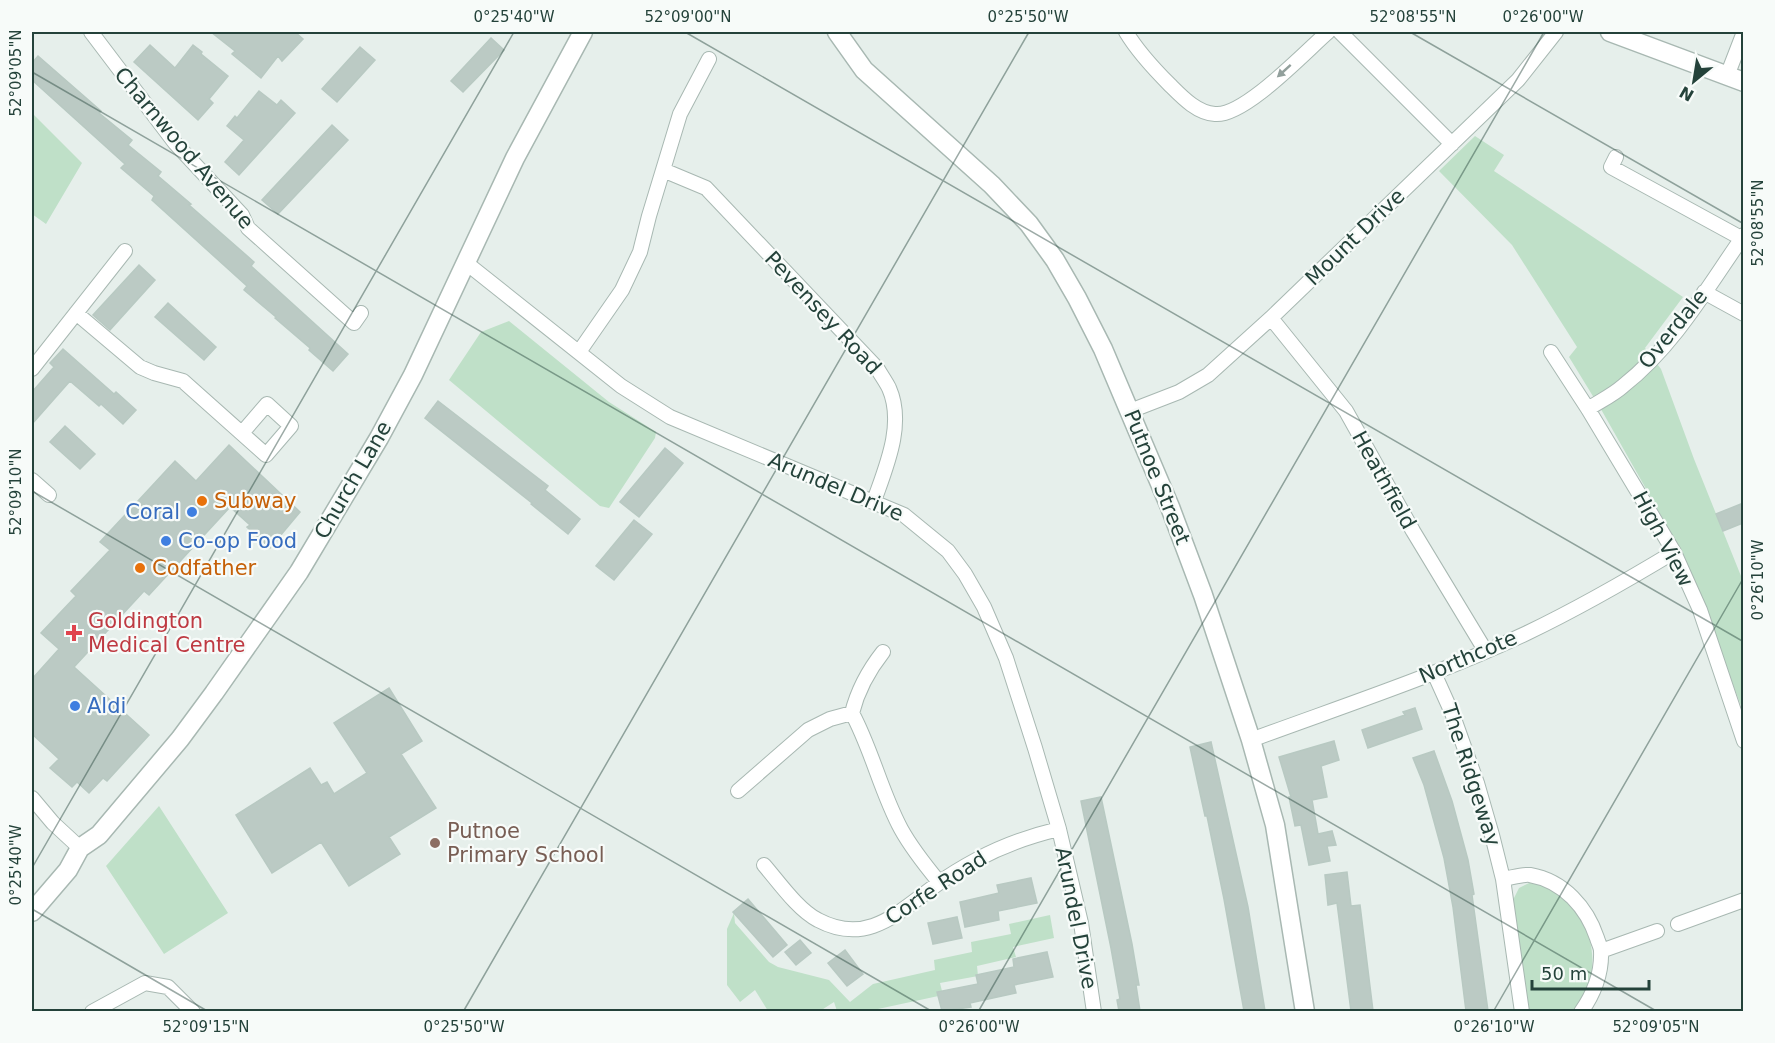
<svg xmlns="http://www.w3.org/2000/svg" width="1775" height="1043" viewBox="0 0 1775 1043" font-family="'DejaVu Sans',sans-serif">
<rect width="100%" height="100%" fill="#e6efeb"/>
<!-- green -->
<path fill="#bfe0c8" d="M32 113 82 163 46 224 32 214Z
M1475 136 1504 155 1494 171 1683 297 1645 348 1661 369 1694 459 1743 581V711L1684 556 1602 411 1569 357 1577 347 1512 245 1439 171Z
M509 321 609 402 656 432 655 438 609 508 600 506 449 380 481 332Z
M159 806 228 913 164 954 106 866Z
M1531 882C1538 884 1547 885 1553 889 1587 911 1602 954 1586 992 1583 999 1577 1006 1572 1011H1528L1512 902 1519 888Z
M734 913 735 923 769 962 778 967 829 980 850 1002 873 984 935 970 934 960 972 952 971 942 1011 934 1009 924 1050 915 1054 938 1013 947 1016 957 977 966 978 976 940 983 943 995 878 1009 873 1011H837L834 1002 820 1011H768L755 990 740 1002 727 985V929Z"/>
<!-- building -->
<path fill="#bbcac4" stroke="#b8c9c2" stroke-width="1.5" d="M211 32H295L303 39 282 61 278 56 261 78 232 54 235 51Z
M491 38 504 50 463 92 451 81Z
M150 45 175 68 193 45 202 52 201 54 228 76 209 99 213 103 198 120 134 62Z
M360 47 375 60 337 102 322 89Z
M38 56 101 111 99 113 132 140 128 145 161 172 158 176 191 204 189 205 254 262 251 266 348 354 333 371 309 350 310 348 275 318 276 317 244 290 247 286 152 200 154 196 121 168 125 164 32 80V63Z
M259 91 277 105 281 100 295 113 239 175 225 162 244 140 227 126 235 116 237 118Z
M332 125 348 140 278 214 262 200Z
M139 265 155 280 110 330 93 315Z
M168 303 216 347 204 360 155 317Z
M63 349 114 394 116 392 136 410 123 424 101 404 99 406 70 381 32 424V392L54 367 50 363Z
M438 401 548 486 545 490 580 519 568 534 531 504 532 503 425 418Z
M65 426 95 454 80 469 50 442Z
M229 445 300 512 270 548 247 527 250 525 230 507 149 595 144 591 74 667 149 735 107 781 103 778 89 793 77 782 72 787 50 768 59 759 32 734V679L59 649 41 633 76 596 71 591 110 550 100 542 175 461 196 481Z
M665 448 683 463 639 517 620 502Z
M1743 503V523L1723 531 1716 514Z
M634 520 652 534 614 580 596 566Z
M389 688 422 741 401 754 436 808 389 837 400 854 349 886 321 842 272 873 236 815 310 768 321 785 327 782 334 794 367 773 334 723Z
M1415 708 1422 729 1368 748 1362 730 1405 715 1403 712Z
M1334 741 1339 760 1321 766 1327 797 1312 800 1318 834 1332 831 1336 845 1327 846 1330 861 1309 865 1301 825 1295 826 1289 797H1291L1279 757Z
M1211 742 1248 907 1265 1011H1244L1224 899 1207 816H1205L1190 747Z
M1434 751 1452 801 1468 860 1474 894 1472 895 1488 1011H1466L1453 907 1444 858 1424 785 1413 758Z
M1101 797 1132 944 1139 985H1136L1140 1011H1119L1117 1000 1120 999 1111 948 1081 801Z
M1347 872 1351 906 1360 905 1373 1011H1351L1337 903 1328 905 1325 875Z
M1031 878 1037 903 998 911 999 920 965 927 960 902 999 893 997 885Z
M748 899 787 945 773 957 733 912Z
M957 917 962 938 933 944 928 923Z
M800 940 811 953 796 965 785 952Z
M845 950 863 974 847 986 828 963Z
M1047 952 1053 977 1014 985 1016 993 970 1003 971 1007 942 1011 937 992 978 984 976 975 1014 967 1013 959Z"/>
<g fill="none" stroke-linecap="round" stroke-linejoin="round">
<defs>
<path id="minor" d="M91 32 175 143 242 215 248 228 354 323 361 313
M1126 32C1138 52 1153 68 1170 85 1182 97 1197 113 1215 114 1244 117 1305 52 1328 32
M1340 32 1452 144
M1727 76 1744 32
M1616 157 1611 167 1741 238
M663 170 706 188 877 368C881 375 886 382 889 388 905 424 886 467 874 501
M465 262 621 386 670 417 904 515 948 551 965 574 984 607 1006 658 1035 748 1059 829 1081 923 1094 1012
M1704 292 1744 314
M76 313 140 367 154 373 183 381 266 455 291 426 267 404 242 433
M1271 318 1346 411 1413 531 1485 650
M579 352 622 290 640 252 649 216 680 114 709 59
M1551 352 1588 409 1674 552 1700 610 1744 741
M32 369 125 251
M1588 409C1600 401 1613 395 1623 386 1674 346 1707 288 1744 235
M1130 411 1179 392 1208 375 1271 318 1518 80 1556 32
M32 480 49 495
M883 652C868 671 858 689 852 713 872 750 881 792 901 829 912 849 925 865 939 882
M1434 673 1452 713 1477 783 1492 835 1503 879 1522 1012
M1251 740C1343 706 1438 675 1527 633 1577 609 1626 581 1674 552
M738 791 808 730 830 719 852 713
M32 798 53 823 80 848
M764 865C778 881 798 910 818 920 869 947 900 910 939 883 951 874 965 866 978 859 1004 845 1030 836 1059 829
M1503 879C1511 878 1522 874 1530 875 1564 881 1587 908 1597 938 1598 942 1601 947 1601 951 1602 973 1593 995 1581 1012
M1678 924 1744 900
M1601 951 1657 931
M92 1012 145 983 168 987 193 1012"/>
<path id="tertiary" d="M837 32 864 70 992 185 1029 224 1055 260 1077 298 1103 349 1170 507 1203 595 1251 740 1275 825 1305 1012
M1610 32 1744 82
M32 912 68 870 80 848 99 835 180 739 214 693 299 572 379 438 413 375 515 158 583 32"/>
</defs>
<!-- minor casing -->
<use href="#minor" stroke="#a8b8b2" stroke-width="16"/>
<!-- tertiary casing -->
<use href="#tertiary" stroke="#a8b8b2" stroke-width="21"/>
<!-- minor -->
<use href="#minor" stroke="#fff" stroke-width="14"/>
<!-- tertiary -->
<use href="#tertiary" stroke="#fff" stroke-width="18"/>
</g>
<!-- one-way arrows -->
<defs><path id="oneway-solid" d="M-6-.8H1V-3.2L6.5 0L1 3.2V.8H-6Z" transform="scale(1.5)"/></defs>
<use fill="#92a09c" href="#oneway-solid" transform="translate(1284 71) rotate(138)"/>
<!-- ticks -->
<path fill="none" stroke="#24423a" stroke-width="1.5" stroke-opacity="0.45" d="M685 32 1744 642M1410 32 1744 224M32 72 1658 1012M32 491 933 1012M32 868 514 32M32 909 209 1012M463 1012 1029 32M978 1012 1544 32M1493 1012 1744 577"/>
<!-- markers -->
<g fill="#e8710a" stroke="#f7fbf9" stroke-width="2">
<circle cx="202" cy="501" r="6"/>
<circle cx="140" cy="568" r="6"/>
</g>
<g fill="#3f7fe0" stroke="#f7fbf9" stroke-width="2">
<circle cx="192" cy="512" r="6"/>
<circle cx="166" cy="541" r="6"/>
<circle cx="75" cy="706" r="6"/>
</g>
<path fill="#e0444e" stroke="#f7fbf9" stroke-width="2" d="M71 624h6v6h6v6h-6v6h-6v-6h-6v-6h6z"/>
<circle fill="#8d6e63" stroke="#f7fbf9" stroke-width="2" cx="435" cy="843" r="6"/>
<g text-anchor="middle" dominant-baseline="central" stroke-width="4.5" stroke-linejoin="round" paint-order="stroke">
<!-- street labels -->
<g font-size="21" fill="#24423a" stroke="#f7fbf9">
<text transform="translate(184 148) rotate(50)">Charnwood Avenue</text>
<text transform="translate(1355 237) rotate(-44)">Mount Drive</text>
<text transform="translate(823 313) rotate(47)">Pevensey Road</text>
<text transform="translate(1673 329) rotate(-51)">Overdale</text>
<text transform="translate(1157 477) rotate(68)">Putnoe Street</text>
<text transform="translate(353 480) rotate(-60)">Church Lane</text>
<text transform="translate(1384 480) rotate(61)">Heathfield</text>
<text transform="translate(836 487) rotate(23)">Arundel Drive</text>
<text transform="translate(1663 539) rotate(62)">High View</text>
<text transform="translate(1468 657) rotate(-23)">Northcote</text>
<text transform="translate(1471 775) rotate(72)">The Ridgeway</text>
<text transform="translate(936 888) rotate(-33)">Corfe Road</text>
<text transform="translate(1076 918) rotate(79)">Arundel Drive</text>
</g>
<!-- food labels -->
<g font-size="21" fill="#c56008" stroke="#f7fbf9" text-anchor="start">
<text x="214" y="501">Subway</text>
<text x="152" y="568">Codfather</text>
</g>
<!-- shop labels -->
<g font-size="21" fill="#366cbe" stroke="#f7fbf9" text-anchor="start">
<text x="180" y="512" text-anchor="end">Coral</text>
<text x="178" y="541">Co-op Food</text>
<text x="87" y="706">Aldi</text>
</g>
<!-- health labels -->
<g font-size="21" fill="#be3a42" stroke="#f7fbf9" text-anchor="start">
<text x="88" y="621">Goldington<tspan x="88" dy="24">Medical Centre</tspan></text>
</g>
<!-- education labels -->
<g font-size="21" fill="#785e54" stroke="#f7fbf9" text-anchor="start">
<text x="447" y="831">Putnoe<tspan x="447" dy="24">Primary School</tspan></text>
</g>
</g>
<!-- border -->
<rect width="1775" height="1043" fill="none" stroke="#f7fbf9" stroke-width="66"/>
<!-- north arrow -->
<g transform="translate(1694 81) rotate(210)" stroke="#f7fbf9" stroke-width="4.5" paint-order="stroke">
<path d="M0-4.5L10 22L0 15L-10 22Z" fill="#24423a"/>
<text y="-9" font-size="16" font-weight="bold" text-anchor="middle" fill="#24423a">N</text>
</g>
<!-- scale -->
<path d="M1532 980v9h117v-9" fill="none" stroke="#24423a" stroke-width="3"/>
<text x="1541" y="980" font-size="18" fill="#24423a" stroke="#f7fbf9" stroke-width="4.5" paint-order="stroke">50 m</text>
<rect x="33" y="33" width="1709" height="977" fill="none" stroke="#24423a" stroke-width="2"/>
<g font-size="15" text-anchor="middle" fill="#24423a">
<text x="514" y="22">0°25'40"W</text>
<text x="688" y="22">52°09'00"N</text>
<text x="1028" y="22">0°25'50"W</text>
<text x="1413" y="22">52°08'55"N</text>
<text x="1543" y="22">0°26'00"W</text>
<text transform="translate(16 73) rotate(-90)" y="5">52°09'05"N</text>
<text transform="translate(1758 223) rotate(-90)" y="5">52°08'55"N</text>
<text transform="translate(16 492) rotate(-90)" y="5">52°09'10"N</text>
<text transform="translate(1758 580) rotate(-90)" y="5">0°26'10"W</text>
<text transform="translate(16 865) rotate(-90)" y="5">0°25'40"W</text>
<text x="206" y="1032">52°09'15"N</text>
<text x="464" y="1032">0°25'50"W</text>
<text x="979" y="1032">0°26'00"W</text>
<text x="1494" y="1032">0°26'10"W</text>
<text x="1656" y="1032">52°09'05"N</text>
</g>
</svg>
